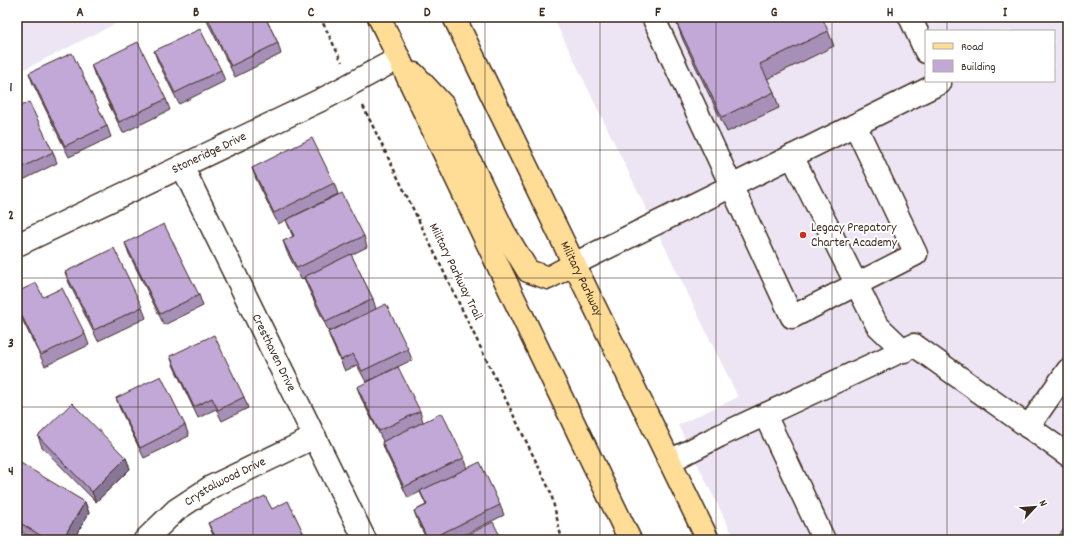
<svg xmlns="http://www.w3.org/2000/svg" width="1085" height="557" viewBox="0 0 1085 557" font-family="Dekko,sans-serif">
<rect width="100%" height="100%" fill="#fff"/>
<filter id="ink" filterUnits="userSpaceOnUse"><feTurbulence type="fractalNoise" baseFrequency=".025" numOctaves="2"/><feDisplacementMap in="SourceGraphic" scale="8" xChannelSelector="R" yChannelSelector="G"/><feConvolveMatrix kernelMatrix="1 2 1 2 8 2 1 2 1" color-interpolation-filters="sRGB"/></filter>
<g filter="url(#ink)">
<!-- built -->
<path fill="#ede5f3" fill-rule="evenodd" d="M17 17H129L17 73Z
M553 17H1068V540H735L678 425 738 397ZM926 31H1054V81H926Z"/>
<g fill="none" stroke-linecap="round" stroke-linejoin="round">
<defs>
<g id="minor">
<path d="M653 17 792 317 916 254 855 125"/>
<path d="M910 17 926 52"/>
<path d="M792 156 877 325 904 351"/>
<path id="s1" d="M182 166 365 540"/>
<path id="s2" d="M17 245 325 98 399 58"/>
<path d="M574 264 940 83 939 81"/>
<path d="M765 415 824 540"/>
<path d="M1028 427 1068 370"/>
<path d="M670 461 719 436 914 345 1068 455"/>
<path id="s3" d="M145 540 176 510 211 487 315 437"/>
</g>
<g id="major">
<path d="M379 17 551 376 630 540"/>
<path id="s4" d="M454 17 708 540"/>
<path d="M414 74 443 105 504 232 528 271 548 278 574 264"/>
</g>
</defs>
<!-- minor casing -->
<use href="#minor" stroke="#3b2a1e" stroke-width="25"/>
<!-- major casing -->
<use href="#major" stroke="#3b2a1e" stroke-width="25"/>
<!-- path -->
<path stroke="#3b2a1e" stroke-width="2.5" stroke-dasharray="4 3" stroke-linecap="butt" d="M320 17 342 62
M363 106 544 478 551 493 562 540"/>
<!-- minor -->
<use href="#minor" stroke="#fff" stroke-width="22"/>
<!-- major -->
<use href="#major" stroke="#ffdd96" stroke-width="22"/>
</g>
<!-- wall -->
<path fill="#a790b8" stroke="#3b2a1e" d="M205 17H265L278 43 281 54 235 77Z
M677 24 828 31 834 46 767 79 774 92 779 108 727 132 683 40Z
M154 51 221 70 225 81 179 104 158 62Z
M91 65 166 99 170 110 123 133 95 76Z
M29 73 107 126 111 137 69 157 33 84Z
M17 108 53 152 57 163 17 183Z
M252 168 334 183 338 194 278 224 256 179Z
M286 220 364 236 367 247 351 255 373 299 376 309 408 349 412 360 366 382 357 365 345 371 332 343 328 332H329L308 288 304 278 301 279 287 252 283 241 293 237Z
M125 243 199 295 203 306 164 325 129 254Z
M65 272 142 307 146 318 98 341 69 283Z
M17 292 43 297 85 334 89 345 45 366 17 309Z
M170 356 244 397 248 408 222 421 216 409 198 418 174 367Z
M357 387 420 411 423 422 464 458 468 468 500 505 504 515 454 540H427L418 522 414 511 426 505 420 492 408 498 386 453 382 442 383 441 361 398Z
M116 398 185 425 189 436 144 458 120 409Z
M38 436 126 458 130 469 96 502 42 447Z
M17 466 85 502 89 513 73 540H34L17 529Z
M272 509 303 532 306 540H215L208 523Z"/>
<!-- shaded-wall -->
<path fill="#887696" stroke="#3b2a1e" d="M126 458 130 469 96 502 92 492Z
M85 502 89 513 73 540H62Z"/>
<!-- building -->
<path fill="#c2a8d6" stroke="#3b2a1e" d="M207 17H265L278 43 231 66Z
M692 17H822L828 31 760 64 774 92 722 117 677 24Z
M200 29 221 70 175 93 154 51Z
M138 42 166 99 119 122 91 65Z
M72 53 107 126 65 146 29 73Z
M29 102 53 152 17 170V108Z
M312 138 334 183 274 213 252 168Z
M342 193 364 236 297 268 283 241 294 236 286 220Z
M164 224 199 295 160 314 125 243Z
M114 248 142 307 94 330 65 272Z
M351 254 373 299 326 322 304 277Z
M36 283 43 297 62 288 85 334 41 355 17 306V292Z
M386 304 408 349 362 371 353 354 341 360 328 332Z
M214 335 244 397 218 410 212 398 194 407 170 356Z
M398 367 420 411 379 431 357 387Z
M161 376 185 425 140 448 116 398Z
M72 403 126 458 92 492 38 436Z
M442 413 464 458 404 487 382 442Z
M19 462 85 502 62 540H48L17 521V466Z
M480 462 500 505 428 540 414 511 427 505 420 491Z
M265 496 272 509 288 501 303 532 286 540H217L208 523Z
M493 522 502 540H457Z
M1068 523V540H1056Z"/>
</g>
<!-- grid -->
<path fill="none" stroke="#3b2a1e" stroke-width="1" stroke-opacity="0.55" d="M138 17V540M253 17V540M369 17V540M485 17V540M600 17V540M716 17V540M832 17V540M947 17V31M947 81V540M17 150H1068M17 278H1068M17 407H1068"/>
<!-- markers -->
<circle fill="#c8321e" stroke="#fff" stroke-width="1.5" cx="803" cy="235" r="4"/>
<g text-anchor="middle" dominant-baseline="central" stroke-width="4" stroke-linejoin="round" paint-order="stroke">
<!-- street labels -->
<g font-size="13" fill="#3b2a1e" stroke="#fff">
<text stroke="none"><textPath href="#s2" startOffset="213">Stoneridge Drive</textPath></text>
<text transform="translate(455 272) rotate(64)">Military Parkway Trail</text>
<text stroke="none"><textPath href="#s4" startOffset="291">Military Parkway</textPath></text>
<text stroke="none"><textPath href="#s1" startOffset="208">Cresthaven Drive</textPath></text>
<text stroke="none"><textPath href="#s3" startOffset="100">Crystalwood Drive</textPath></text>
</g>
<!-- poi labels -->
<g font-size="13" fill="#3b2a1e" stroke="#fff" text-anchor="start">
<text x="811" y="228">Legacy Prepatory<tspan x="811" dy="15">Charter Academy</tspan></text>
</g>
</g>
<!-- margin -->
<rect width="1085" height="557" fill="none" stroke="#fff" stroke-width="44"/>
<!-- legend -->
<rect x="925" y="30" width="130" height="52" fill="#ffffff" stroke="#b1aaa5"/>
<rect x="933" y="43" width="20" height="6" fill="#ffdd96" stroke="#b1aaa5"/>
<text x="961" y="50" font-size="12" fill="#3b2a1e">Road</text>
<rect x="933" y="60" width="20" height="12" fill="#c2a8d6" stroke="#b1aaa5"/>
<text x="961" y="70" font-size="12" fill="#3b2a1e">Building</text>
<!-- north arrow -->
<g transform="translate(1035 507) rotate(64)" stroke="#ffffff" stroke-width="3" paint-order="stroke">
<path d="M0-3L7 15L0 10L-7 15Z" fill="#3b2a1e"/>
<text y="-6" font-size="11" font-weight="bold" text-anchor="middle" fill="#3b2a1e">N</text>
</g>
<rect x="22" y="22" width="1041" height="513" fill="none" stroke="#3b2a1e" stroke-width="1.5"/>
<g font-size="13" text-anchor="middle" font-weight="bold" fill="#3b2a1e">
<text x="80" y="16">A</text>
<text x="196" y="16">B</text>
<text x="311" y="16">C</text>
<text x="427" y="16">D</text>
<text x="542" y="16">E</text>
<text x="658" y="16">F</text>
<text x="774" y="16">G</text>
<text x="890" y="16">H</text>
<text x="1005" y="16">I</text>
<text x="11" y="91">1</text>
<text x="11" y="219">2</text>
<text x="11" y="347">3</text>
<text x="11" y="475">4</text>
</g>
</svg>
